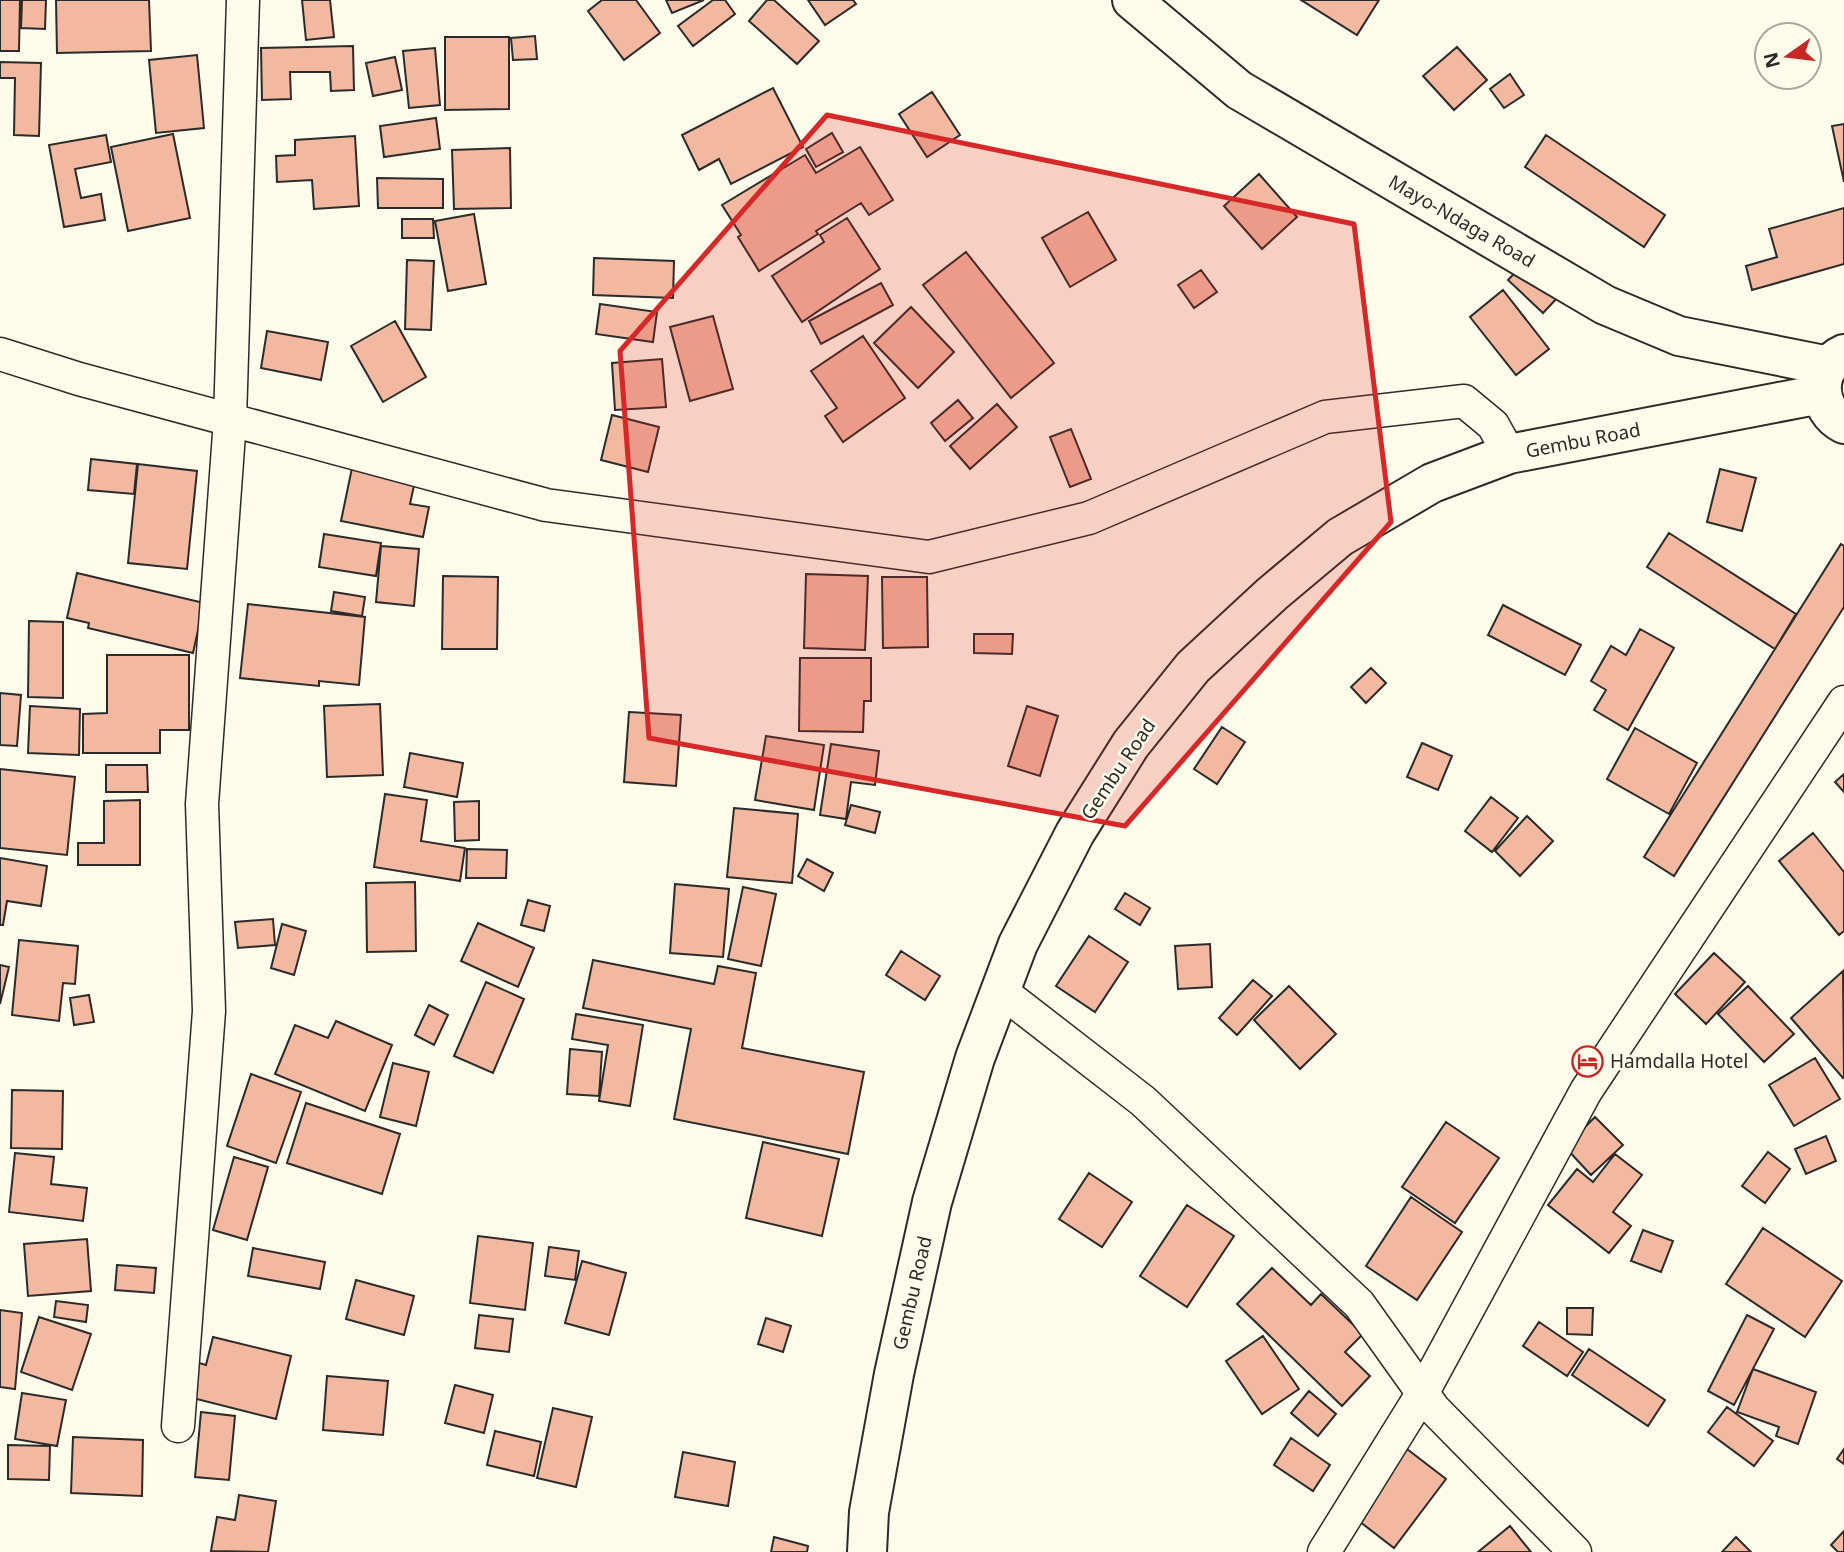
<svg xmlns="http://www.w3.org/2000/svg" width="1844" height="1552" viewBox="0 0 1844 1552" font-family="'Noto Sans',sans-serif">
<rect width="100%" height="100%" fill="#fdfbea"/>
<!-- building -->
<path fill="#f2b8a0" stroke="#2b2b2b" stroke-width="2" d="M0 0H20L19 51H0Z
M22 0H46L45 29 21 28Z
M56 0H149L151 51 57 53Z
M302 0H330L334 37 306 40Z
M602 0H636L660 33 624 60 588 11Z
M666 0H704L672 13Z
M713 0H725L735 14 693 46 678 26Z
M767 0H774L819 41 797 64 749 21Z
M808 0H853L856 4 825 25Z
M1301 0H1379L1357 35Z
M535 36 537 59 513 60 511 38Z
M445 37H509V109L445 110Z
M353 46 354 90 331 91 330 72H290L291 99 262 100 261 48Z
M1457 47 1487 80 1454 110 1423 76Z
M435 48 440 105 409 108 403 51Z
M197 55 204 128 156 133 149 60Z
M395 57 402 90 373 96 366 63Z
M0 62 41 63 39 136 14 135 15 78H0Z
M1510 74 1524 95 1504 108 1490 89Z
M773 88 803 147 731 184 719 159 699 170 682 135Z
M932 92 960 135 927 157 899 114Z
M436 118 440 149 384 157 380 126Z
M1844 124V182L1832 126Z
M832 133 843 152 816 167 806 149Z
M173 134 190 218 128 231 111 147Z
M106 135 111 162 75 169 81 198 101 194 105 220 64 227 49 145Z
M1546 135 1665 215 1644 247 1525 167Z
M355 136 359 206 314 209 312 180 277 182 276 156 295 155V140Z
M860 147 893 200 869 215 861 203 816 231 818 234 759 271 738 237 741 235 722 205 805 155 816 173Z
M510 148 511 208 454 209 452 150Z
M1259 174 1297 217 1262 249 1224 206Z
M377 178 443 179V208H378Z
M1844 208V264L1752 290 1746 266 1777 257 1769 229Z
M1088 212 1116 260 1070 287 1042 238Z
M474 214 486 284 448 291 435 221Z
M847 218 880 269 802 322 772 276 824 242 820 235Z
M402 219H433L434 238H402Z
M966 252 1054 363 1011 398 923 285Z
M594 258 674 261 673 298 593 295Z
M407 260 434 261 431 330 405 329Z
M1525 262 1560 295 1543 313 1508 280Z
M1201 270 1217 292 1194 308 1178 285Z
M881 283 893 305 821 344 809 321Z
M1503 290 1549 349 1516 375 1470 317Z
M600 304 657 312 653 342 596 334Z
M911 307 954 352 918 388 874 343Z
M713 316 733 389 690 401 670 327Z
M395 321 426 377 383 402 351 346Z
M267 331 328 342 321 380 261 368Z
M863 336 905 398 843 442 825 416 837 408 811 371Z
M662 359 666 407 615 410 612 363Z
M958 400 973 418 945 441 931 423Z
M997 404 1017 427 970 469 950 446Z
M612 415 659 427 648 472 601 460Z
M1071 429 1091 479 1070 487 1050 437Z
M91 459 137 464 134 494 88 490Z
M138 464 197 471 187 569 128 563Z
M352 468 415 481 410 504 429 507 423 537 341 521Z
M1720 469 1756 478 1742 531 1707 522Z
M1669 533 1796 614 1775 649 1647 567Z
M324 534 381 543 376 576 319 567Z
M1841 544 1844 546V607L1674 876 1644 857Z
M381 546 419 549 414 606 376 602Z
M77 573 204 603 193 653 88 628 89 623 67 618Z
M806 574 868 576 865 650 804 648Z
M443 576 498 577 497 649H442Z
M882 577H927L928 647 883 648Z
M334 592 365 597 362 616 331 611Z
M248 604 365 617 359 685 319 681V686L240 678Z
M1503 605 1581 645 1565 675 1488 635Z
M29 621 63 622V698L28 697Z
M1640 629 1674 648 1628 730 1594 710 1606 690 1591 681 1611 646 1626 655Z
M974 634H1013L1012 654 974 653Z
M107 655H189V730H160V753H83V714L107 713Z
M800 658H871V701H864L863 732 799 731Z
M1371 668 1386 683 1366 703 1351 687Z
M0 693 21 695 17 746 0 745Z
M380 704 383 775 327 777 324 706Z
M30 706 80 709 79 755 28 753Z
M1027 706 1058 716 1040 776 1008 766Z
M629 712 681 715 676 786 624 782Z
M1222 727 1245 742 1217 784 1194 769Z
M1635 728 1697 763 1669 814 1607 779Z
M766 736 824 745 814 810 755 800Z
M1422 743 1452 756 1438 790 1407 777Z
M831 744 879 751 875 785 851 782 846 819 820 815Z
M410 753 463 763 457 797 404 787Z
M106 765H147L148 792H106Z
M0 769 75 777 67 855 0 848Z
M1844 774V792L1835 782Z
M385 794 427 800 421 841 465 848 460 881 374 867Z
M1491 797 1518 818 1492 852 1465 831Z
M140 800V865H78V843H104V801Z
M479 801V840L455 841 454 802Z
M851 805 880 812 875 833 845 825Z
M734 808 798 814 792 883 727 877Z
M1527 816 1553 841 1520 876 1495 851Z
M1813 833 1844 872V931L1839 935 1779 861Z
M467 849 507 850 506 878H466Z
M0 858 47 866 41 906 7 901 3 925H0Z
M807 859 833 873 824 891 798 876Z
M415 882 416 951 367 952 366 883Z
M675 884 729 889 723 957 670 953Z
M743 887 776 894 761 966 728 959Z
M1125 893 1150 908 1140 925 1115 909Z
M528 900 550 906 544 931 521 925Z
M273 919 275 945 238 948 235 922Z
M478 923 534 948 518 987 461 961Z
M282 924 306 931 294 975 271 968Z
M1089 936 1128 962 1095 1012 1056 986Z
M19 940 78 946 75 984 63 983 59 1021 12 1015Z
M1210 944 1212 987 1178 989 1175 946Z
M901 951 940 976 925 1000 886 975Z
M1714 953 1745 982 1706 1024 1675 994Z
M593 960 714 984 718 966 756 973 742 1048 864 1072 848 1154 674 1119 691 1029 583 1008Z
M0 965 9 967 0 1004Z
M1843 971 1844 1077 1843 1078 1791 1018Z
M1253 980 1272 996 1237 1035 1219 1018Z
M486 982 524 999 493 1073 454 1056Z
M1289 986 1336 1034 1300 1069 1254 1020Z
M1748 986 1794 1034 1764 1062 1718 1014Z
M89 995 94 1022 74 1025 70 998Z
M429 1005 448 1015 434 1045 415 1035Z
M576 1014 643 1025 630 1106 599 1101 608 1045 572 1039Z
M336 1021 392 1045 365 1111 275 1074 295 1025 328 1038Z
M570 1049 602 1052 599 1096 567 1094Z
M1815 1058 1840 1099 1794 1126 1769 1085Z
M393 1063 429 1072 416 1126 380 1117Z
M251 1074 301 1092 276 1163 227 1146Z
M12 1090 63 1091 62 1149 11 1148Z
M306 1103 400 1134 382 1194 287 1163Z
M1595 1117 1623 1145 1591 1175 1565 1147Z
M1446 1122 1499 1158 1455 1223 1402 1187Z
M1826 1136 1836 1161 1806 1174 1795 1149Z
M763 1142 839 1159 822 1236 746 1218Z
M1768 1152 1790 1169 1765 1203 1742 1186Z
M15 1153 54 1157 51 1184 87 1188 83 1221 9 1212Z
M1615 1154 1642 1175 1613 1212 1631 1226 1609 1253 1548 1205 1577 1169 1593 1182Z
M234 1157 268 1167 247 1240 213 1230Z
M1089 1173 1132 1202 1102 1247 1059 1219Z
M1411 1197 1462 1232 1417 1300 1366 1266Z
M1187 1205 1234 1236 1187 1307 1140 1276Z
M1763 1228 1842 1281 1805 1337 1726 1284Z
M1643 1230 1673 1241 1661 1272 1631 1261Z
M478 1236 533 1243 525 1310 470 1303Z
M87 1239 91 1291 28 1296 24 1244Z
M549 1247 579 1251 575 1280 545 1276Z
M253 1248 325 1262 320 1289 248 1276Z
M582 1261 626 1273 609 1335 565 1323Z
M117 1265 156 1268 154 1293 115 1290Z
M1272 1268 1311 1305 1321 1294 1363 1334 1345 1352 1370 1376 1342 1406 1237 1304Z
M356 1280 414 1296 404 1335 346 1319Z
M56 1301 88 1305 86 1322 54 1317Z
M1567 1308H1593L1592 1335 1567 1334Z
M0 1310 22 1313 15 1389 0 1387Z
M479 1315 513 1319 509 1352 475 1348Z
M1747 1315 1774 1329 1734 1405 1708 1391Z
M39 1317 91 1334 72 1390 21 1372Z
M766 1318 791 1326 783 1352 758 1344Z
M1539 1322 1583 1352 1567 1376 1523 1346Z
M1263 1336 1299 1389 1262 1414 1226 1361Z
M213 1337 291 1356 276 1419 181 1395 189 1360 206 1365Z
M1589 1349 1665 1400 1648 1426 1572 1375Z
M1753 1369 1816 1392 1798 1444 1776 1436 1779 1427 1737 1412Z
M327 1376 388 1381 383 1435 323 1430Z
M455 1385 493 1395 484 1433 445 1423Z
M1309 1391 1336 1414 1318 1436 1291 1413Z
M22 1393 66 1400 57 1446 15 1439Z
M1727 1407 1773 1441 1754 1466 1708 1432Z
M553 1408 592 1417 576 1487 537 1478Z
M201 1412 235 1416 229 1480 195 1477Z
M495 1431 541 1442 534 1476 487 1465Z
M73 1437 143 1440 142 1496 71 1493Z
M1291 1438 1330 1465 1313 1491 1274 1465Z
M8 1445 50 1446 49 1480 8 1479Z
M1407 1449 1446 1479 1394 1548 1355 1518Z
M1844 1449V1464L1837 1459Z
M683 1452 735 1462 728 1506 675 1497Z
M239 1495 276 1501 268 1552 211 1551 217 1517 235 1520Z
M1510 1526 1531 1552H1478Z
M1844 1531V1552H1838L1831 1545Z
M774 1537 808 1546 807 1552H771Z
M1736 1537 1751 1552H1722Z"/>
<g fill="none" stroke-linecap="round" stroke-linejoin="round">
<defs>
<path id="street" d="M0 354 79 379 546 505 929 557 1089 518 1325 417 1464 401 1493 425 1509 454
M1001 991 1143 1101 1359 1304 1434 1409 1575 1552
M178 1426 209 1011 202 804 230 420 243 0
M1324 1552 1422 1394 1586 1091 1844 702"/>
<path id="secondary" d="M1132 0 1239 90 1605 305 1679 336 1829 366"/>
<path id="primary" d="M1844 354C1813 368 1816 410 1844 424
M867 1552 869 1512 894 1374 932 1202 975 1058 1018 944 1075 833 1131 744 1193 667 1272 594 1340 537 1432 483 1509 454 1821 394"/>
</defs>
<!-- street casing -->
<use href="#street" stroke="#2b2b2b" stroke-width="35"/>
<!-- secondary casing -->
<use href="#secondary" stroke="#2b2b2b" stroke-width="42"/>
<!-- primary casing -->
<use href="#primary" stroke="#2b2b2b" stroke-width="42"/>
<!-- street -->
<use href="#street" stroke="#fdfbea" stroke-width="32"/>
<!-- secondary -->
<use href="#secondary" stroke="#fdfbea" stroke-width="38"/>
<!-- primary -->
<use href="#primary" stroke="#fdfbea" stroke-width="38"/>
</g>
<!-- marked area -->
<path fill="#d62828" fill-opacity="0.2" stroke="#d62828" stroke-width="5" stroke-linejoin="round" d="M827 115 1354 224 1391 522 1125 826 649 738 620 351Z"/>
<!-- icons -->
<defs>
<symbol id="hotel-ring" viewBox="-11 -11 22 22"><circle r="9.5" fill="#fdfbea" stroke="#c62828" stroke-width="1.5"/><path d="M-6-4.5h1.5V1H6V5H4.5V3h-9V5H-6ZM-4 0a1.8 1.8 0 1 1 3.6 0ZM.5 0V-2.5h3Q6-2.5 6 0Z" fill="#c62828"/></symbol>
</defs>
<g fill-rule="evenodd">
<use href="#hotel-ring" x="1570" y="1044" width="35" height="35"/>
</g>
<g text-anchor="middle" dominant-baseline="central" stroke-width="5" stroke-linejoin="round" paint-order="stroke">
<!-- street labels -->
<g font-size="19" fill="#2b2b2b" stroke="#fdfbea">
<text transform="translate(1462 221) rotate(30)">Mayo-Ndaga Road</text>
<text transform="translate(1583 440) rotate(-11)">Gembu Road</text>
<text transform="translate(1118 769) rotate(-56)">Gembu Road</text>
<text transform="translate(912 1293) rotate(-77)">Gembu Road</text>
</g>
<!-- poi labels -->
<g font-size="19" fill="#2b2b2b" stroke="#fdfbea" text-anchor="start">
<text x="1610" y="1061">Hamdalla Hotel</text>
</g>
</g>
<!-- north arrow -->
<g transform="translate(1788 56) rotate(256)"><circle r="33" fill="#fdfbea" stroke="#a9a89e" stroke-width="2"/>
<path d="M0-5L12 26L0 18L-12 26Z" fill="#c62828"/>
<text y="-10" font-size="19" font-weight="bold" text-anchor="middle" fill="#2b2b2b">N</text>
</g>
</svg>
